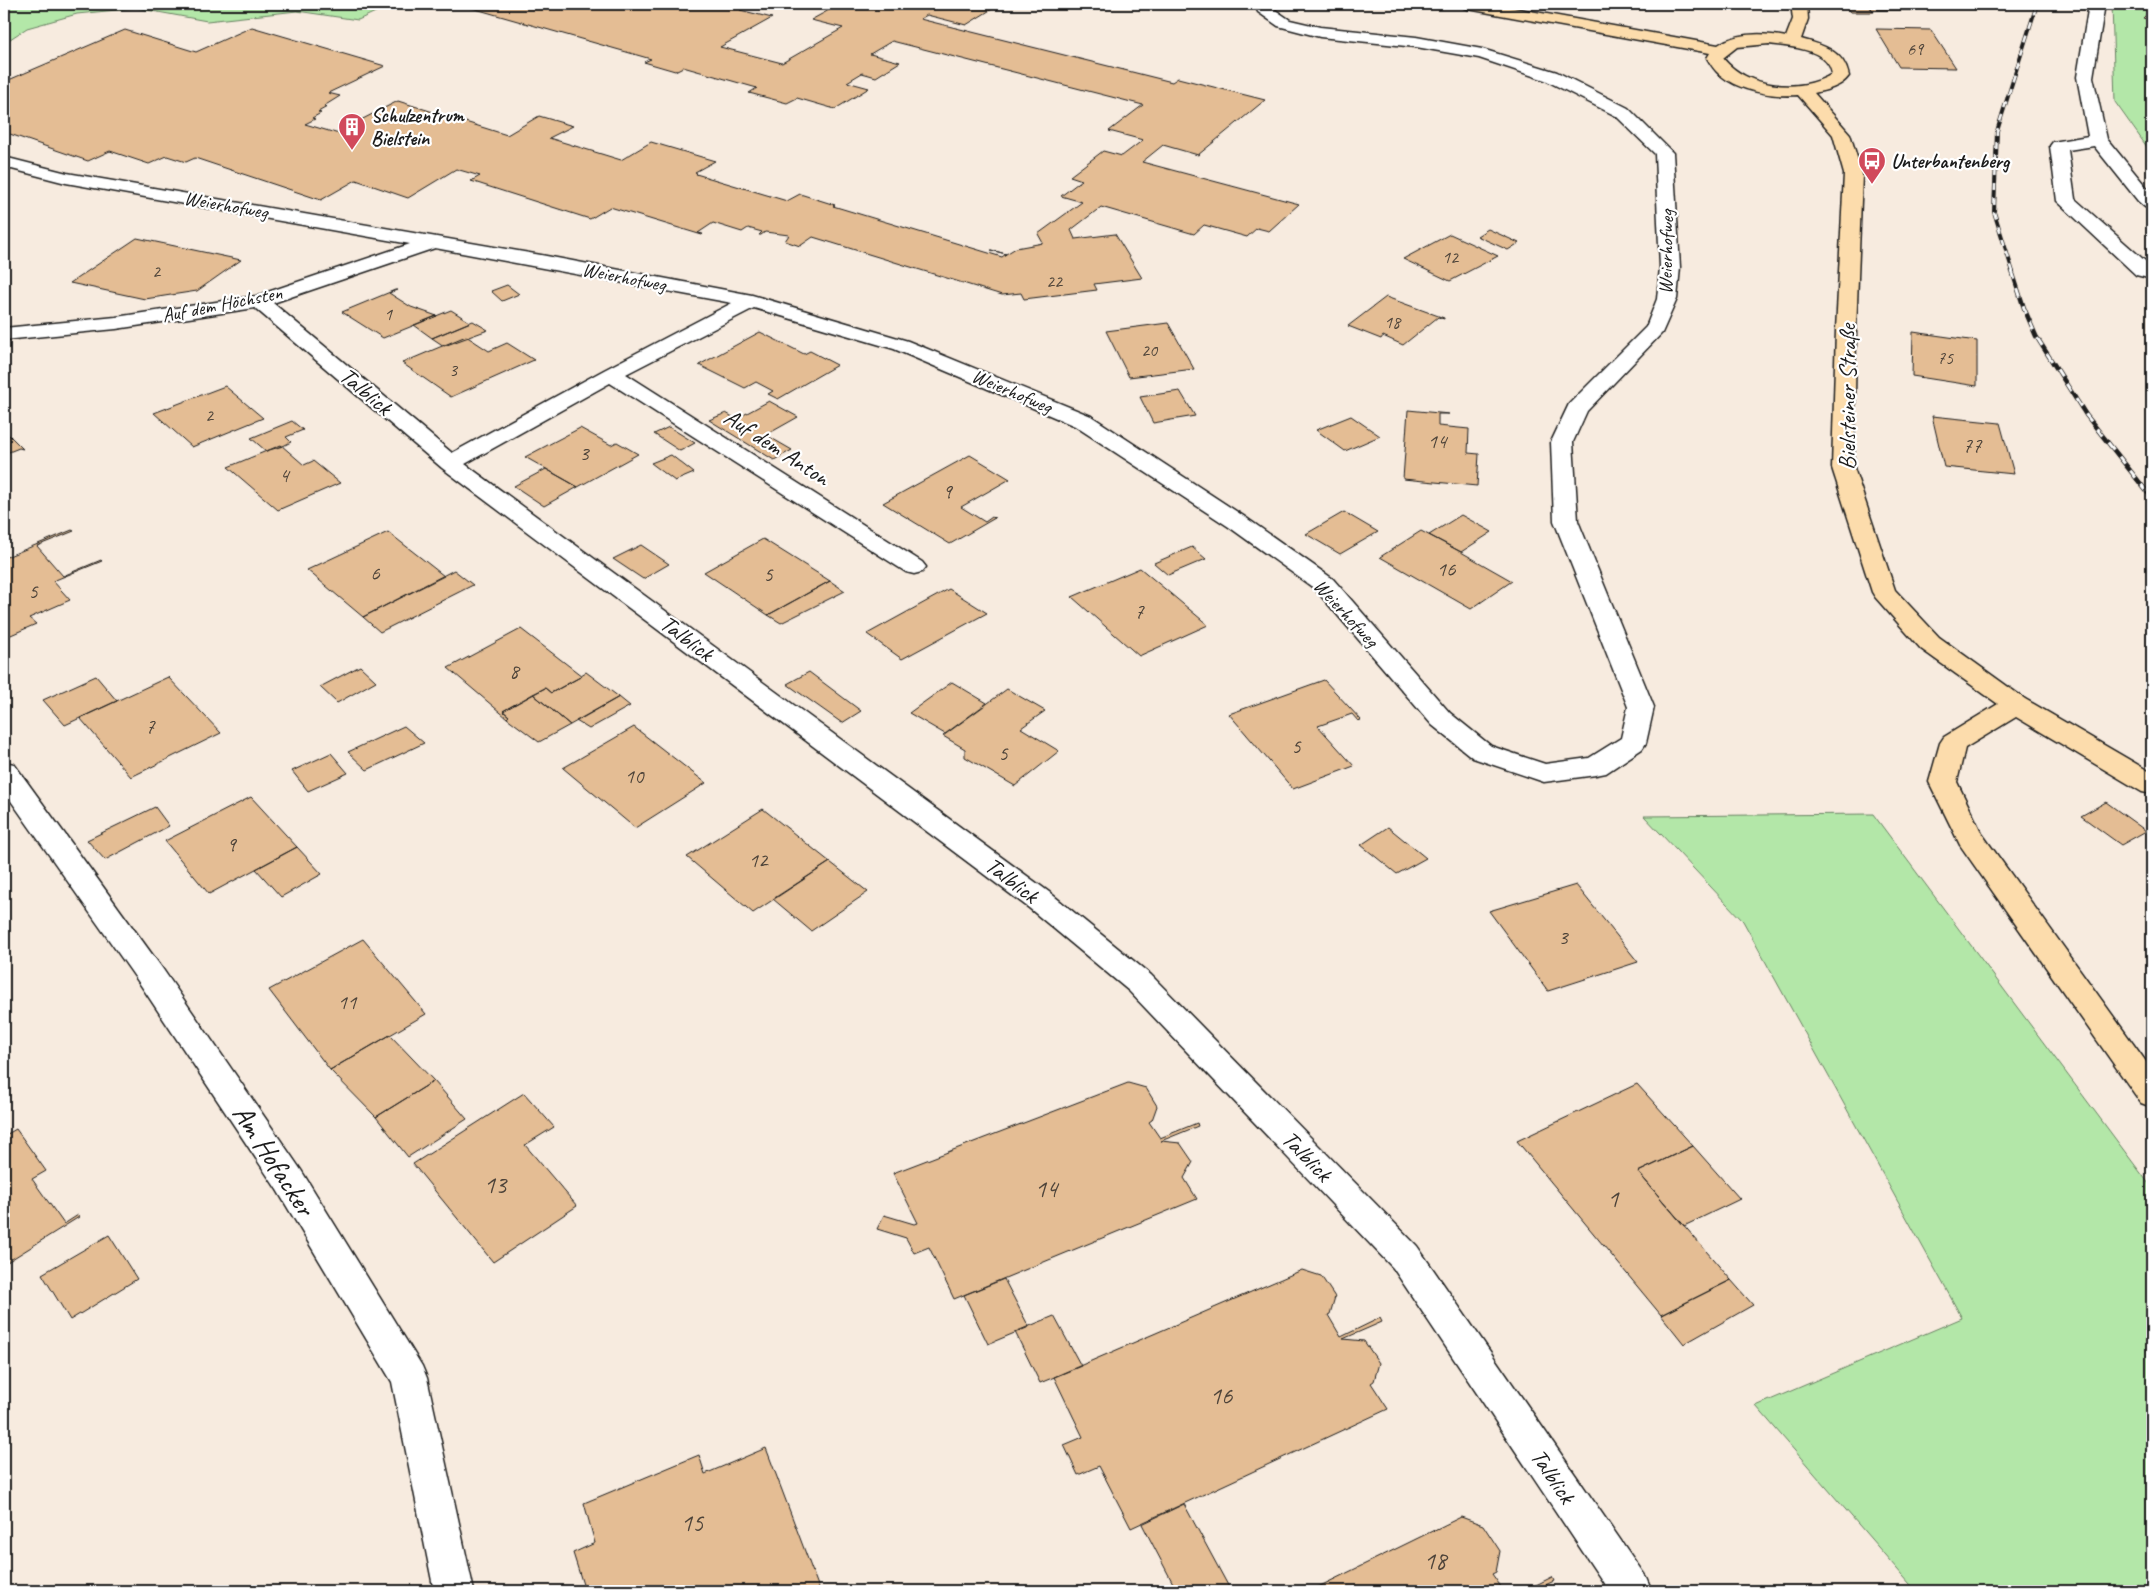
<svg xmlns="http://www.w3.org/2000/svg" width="2156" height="1595" viewBox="0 0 2156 1595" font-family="Caveat,sans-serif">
<rect width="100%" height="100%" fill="#f7ebdf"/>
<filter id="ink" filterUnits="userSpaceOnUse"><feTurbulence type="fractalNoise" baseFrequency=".02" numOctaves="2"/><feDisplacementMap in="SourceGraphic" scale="10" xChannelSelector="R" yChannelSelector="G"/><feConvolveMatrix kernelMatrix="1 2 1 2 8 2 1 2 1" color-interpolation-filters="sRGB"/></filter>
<g filter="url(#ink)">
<!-- green -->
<path fill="#b3e7a8" stroke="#688262" d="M4 4H393L358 20 297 11 207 21 136 8 77 14 27 28 4 43Z
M2112 4H2152V154L2115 102Z
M1873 814 2152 1188V1591H1916L1756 1406 1962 1318 1743 921 1644 816Z"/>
<!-- building -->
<path fill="#e4bd94" stroke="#1c1c1c" d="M458 4H746L749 5 740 10 772 18 720 47 782 63 843 28 811 20 840 4H972L992 9 966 25 927 15 920 19 1172 82 1178 78 1265 100 1198 155 1163 145 1142 162 1299 204 1269 231 1257 228 1247 237 1204 225 1194 234 1101 207 1071 230 1075 239 1115 234 1142 278 1094 284 1097 290 1024 299 1021 293 1002 295 813 237 800 246 785 241 789 235 765 232 761 235H759L762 232 748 228 742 232 713 223 698 233 703 234 702 235 610 207 590 219 471 181 480 176 456 169 408 198 356 180 321 200 195 158 186 162 167 156 149 164 110 151 88 161 4 132V82L125 30 196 52 252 27 385 66 328 93 340 96 324 106 327 107 318 112 321 113 312 118 315 119 305 124 339 134 354 127 351 125 398 101 507 135 539 116 573 126 549 138 621 160 651 142 715 161 695 172 697 173 696 174 787 201 800 194 835 205 833 206 1002 257 1006 254 991 250 1006 254 1016 248 1043 243 1038 234 1082 202 1061 196 1082 180 1070 176 1103 151 1122 156 1143 140 1109 131 1143 105 892 41 870 54 900 62 876 77 862 73 847 82 869 88 835 109 797 98 787 103 749 93 757 88 683 67 675 71 644 62 651 59Z
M1844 4H1868L1874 12H1850Z
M1868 4H1908L1913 10H1872Z
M2152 9V21L2143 18Z
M1876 29 1931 30 1956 68 1899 67Z
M1488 229 1519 243 1508 250 1477 236Z
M1450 234 1498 256 1450 281 1403 259Z
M137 238 241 260 197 291 145 299 70 283Z
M507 285 519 294 502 301 491 291Z
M395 290H397L389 293 411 307 437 316 383 338 342 312Z
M1386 297 1444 318V319L1438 317 1403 345 1383 336 1381 339 1348 326Z
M451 310 470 322 432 338 414 325Z
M473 321 488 330 444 346 432 338Z
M1168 323 1194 369 1129 377 1106 331Z
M760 332 804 354 810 351 837 365 778 399 768 394 773 391 756 382 745 388 699 365Z
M1913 332 1977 341V386L1912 376Z
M466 336 489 351 507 343 534 360 451 397 402 363Z
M225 386 263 418 192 447 154 413Z
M1180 391 1195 416 1153 423 1140 397Z
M769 401 798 417 766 435 792 450 774 460 709 420 726 413 736 419Z
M1408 410 1449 414H1438V426L1469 429 1468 453 1479 454 1477 486 1403 479Z
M1351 416 1380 436 1345 451 1316 430Z
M1932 416 2000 423 2014 474 1944 467Z
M292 421 303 430 286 437 291 442 283 446 266 451 251 438Z
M669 427 695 443 680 451 654 434Z
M580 428 611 445 617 442 638 454 578 487 525 457Z
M4 430 23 449 19 448 4 454Z
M281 445 304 465 313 461 340 483 278 510 228 467Z
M671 455 694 473 675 481 651 463Z
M970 455 1010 479 961 507 985 522 992 517 995 518 950 544 883 503Z
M546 469 578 487 544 506 514 486Z
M1344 512 1378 532 1340 554 1306 534Z
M1461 515 1492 532 1461 552 1429 535Z
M72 530 74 531 37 546 63 576 101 560 102 561 53 581 70 600 29 618 36 624 4 638V558Z
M1421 531 1461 552 1512 581 1471 609 1380 557Z
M388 532 444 576 363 617 307 570Z
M763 539 830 581 768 615 704 572Z
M641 545 669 564 643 579 613 559Z
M1192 547 1206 559 1168 575 1154 563Z
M1140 568 1208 625 1139 656 1072 597Z
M454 570 473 585 380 632 363 617Z
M830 581 845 591 781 623 768 615Z
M949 589 987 613 902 659 867 634Z
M521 629 582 676 551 693 545 688 503 711 509 716 507 718 448 668Z
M360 666 376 681 337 703 320 687Z
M586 672 619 697 570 725 533 694 545 688 551 693 582 676 581 675Z
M809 672 861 711 842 723 787 684Z
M96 676 117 701 65 725 43 700Z
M168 677 221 733 131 777 80 718Z
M1324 680 1361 720 1358 721 1352 714 1318 726 1354 766 1293 789 1229 714Z
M952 682 987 703 945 734 909 713Z
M1007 689 1045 711 1021 728 1059 751 1015 786 965 757V749L943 736Z
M533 694 570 725 539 742 507 718 509 716 503 711Z
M619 697 630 706 589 729 576 721Z
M404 726 424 743 367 770 348 752Z
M634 727 706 783 635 828 563 768Z
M331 753 348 773 308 791 292 771Z
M251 797 297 847 209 894 165 841Z
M2106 802 2146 831 2121 845 2081 816Z
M155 807 169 826 105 860 87 840Z
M763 809 830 862 753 913 687 857Z
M1388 827 1426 858 1397 874 1361 845Z
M297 847 322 874 281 897 256 869Z
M830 862 868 892 811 931 773 899Z
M1576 885 1638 962 1548 991 1489 911Z
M363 939 426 1014 330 1070 269 990Z
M390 1035 434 1081 376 1117 330 1070Z
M434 1081 467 1119 408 1157 376 1117Z
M1128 1083 1146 1088 1157 1106 1152 1120 1149 1122 1160 1138 1197 1123 1198 1126 1161 1141 1180 1143 1193 1162 1184 1178 1197 1199 954 1299 929 1247 914 1253 906 1238 877 1229 884 1215 914 1224 918 1223 893 1173Z
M1637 1084 1693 1146 1638 1172 1731 1280 1661 1315 1517 1141Z
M524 1093 554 1127 525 1145 577 1206 493 1262 413 1164Z
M16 1129 46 1171 32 1179 64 1224 78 1215 79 1217 4 1264V1136Z
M1693 1146 1740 1199 1684 1226 1638 1172Z
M109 1235 137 1279 70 1320 42 1274Z
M1302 1270 1321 1276 1335 1297 1330 1314 1328 1315 1341 1337 1380 1318 1382 1322 1343 1339 1364 1341 1379 1363 1374 1381 1371 1383 1388 1409 1131 1528 1099 1466 1078 1475 1064 1445 1083 1437 1054 1377Z
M1004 1279 1029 1327 988 1344 964 1295Z
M1731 1280 1753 1305 1684 1344 1661 1315Z
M1054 1316 1081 1366 1040 1383 1015 1332Z
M766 1448 820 1591H585L573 1553 595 1543 584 1503 699 1455 705 1474Z
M1184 1504 1231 1591H1177L1142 1524Z
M1461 1517 1483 1525 1500 1551 1496 1572 1492 1574 1504 1591H1310Z
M1552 1577 1554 1581 1533 1591H1524Z"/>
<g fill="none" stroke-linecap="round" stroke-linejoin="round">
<defs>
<path id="minor" d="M1255 4H1271V7L1290 20 1320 27 1416 37 1482 49 1557 72 1628 108 1673 153 1680 267 1677 299 1662 333 1587 411 1573 442 1578 521 1654 707 1646 743 1642 749 1606 773 1596 775 1544 782 1473 758 1432 725 1315 589 1229 527 1075 426 894 349 754 308 626 374 922 562 926 567 922 572 914 574 906 572 610 383 465 464 1049 892 1151 975 1417 1246 1646 1577 1652 1591H1609L1393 1268 1129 991 1029 908 442 468 255 308 116 329 4 340V328L116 317 256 296 410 244 66 183 4 167V157L67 173 541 255 752 295 908 341 1091 416 1245 517 1333 579 1450 713 1491 746 1545 764 1589 758 1621 738 1628 707 1554 521 1551 442 1569 404 1646 327 1657 299 1660 267 1655 154 1616 116 1545 80 1479 58 1416 47 1320 37 1278 26 1258 12ZM435 248 732 303 604 370 452 453 273 303Z
M2089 4H2105L2093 77 2107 139 2152 194V209L2145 207 2138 201 2094 146 2068 150 2075 199 2152 267V279L2136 275 2057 201 2050 146 2053 142 2088 136 2077 77Z
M4 762 14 764 162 968 301 1170 422 1366 427 1378 474 1591H434L392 1382 277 1190 140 984 4 791Z"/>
<path id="major" d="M1460 4H1492L1718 45C1737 32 1764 33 1786 37L1793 19 1791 4H1807L1808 19 1801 39C1823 45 1844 51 1849 76 1841 87 1827 90 1814 93L1850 134 1862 174 1856 330 1854 468 1895 590 1939 637 2025 699 2152 773V794L2142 792 2016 717 1965 748 1957 782 1982 834 2152 1070V1107L2141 1103 1960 845 1929 782 1940 743 1944 737 1998 704 1921 649 1875 597 1872 592 1832 468 1836 330 1844 174 1833 135 1798 95C1772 97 1738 91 1719 74 1714 70 1710 63 1707 58L1710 53 1468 9 1463 7ZM1769 44C1790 47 1828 48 1832 74 1801 94 1746 88 1723 58L1737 47Z"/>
</defs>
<!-- minor casing -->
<use href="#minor" stroke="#1c1c1c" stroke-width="3"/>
<!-- major casing -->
<use href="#major" stroke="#1c1c1c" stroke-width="3"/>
<!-- minor -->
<use href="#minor" fill="#fff" fill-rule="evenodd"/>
<!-- major -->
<use href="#major" fill="#fcdcac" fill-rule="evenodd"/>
<defs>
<path id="rail-far1" d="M2013 272 1994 212 1997 131 2037 4"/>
<path id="rail" d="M2012 271 2024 308 2036 336 2086 415 2152 498"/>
</defs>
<!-- rail-far1 casing -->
<use href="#rail-far1" stroke="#1c1c1c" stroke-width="4"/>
<!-- rail casing -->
<use href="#rail" stroke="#1c1c1c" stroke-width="4.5"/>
<!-- rail-far1 -->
<use href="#rail-far1" stroke="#fff" stroke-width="2.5" stroke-dasharray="7" stroke-linecap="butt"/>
<!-- rail -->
<use href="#rail" stroke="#fff" stroke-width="3" stroke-dasharray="9" stroke-linecap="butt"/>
</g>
</g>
<!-- icons -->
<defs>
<symbol id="building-pin" viewBox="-11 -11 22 30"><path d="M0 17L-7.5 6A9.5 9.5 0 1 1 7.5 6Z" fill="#d1495b" stroke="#fff"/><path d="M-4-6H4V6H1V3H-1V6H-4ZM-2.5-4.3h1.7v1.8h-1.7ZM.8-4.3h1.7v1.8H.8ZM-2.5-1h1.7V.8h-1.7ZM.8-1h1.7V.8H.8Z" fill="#fff"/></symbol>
<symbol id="bus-pin" viewBox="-11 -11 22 30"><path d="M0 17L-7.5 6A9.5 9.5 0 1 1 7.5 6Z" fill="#d1495b" stroke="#fff"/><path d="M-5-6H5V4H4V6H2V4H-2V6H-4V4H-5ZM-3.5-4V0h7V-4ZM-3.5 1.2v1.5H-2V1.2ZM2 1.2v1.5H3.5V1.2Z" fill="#fff"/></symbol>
</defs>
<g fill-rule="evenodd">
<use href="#building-pin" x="336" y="111" width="32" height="43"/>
<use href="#bus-pin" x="1856" y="145" width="32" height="43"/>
</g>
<g text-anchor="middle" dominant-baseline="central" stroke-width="4.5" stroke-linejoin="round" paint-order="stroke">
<!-- far-number labels -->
<g font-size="18" fill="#4e443a">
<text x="1915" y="49">69</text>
<text x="1450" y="257">12</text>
<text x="156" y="271">2</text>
<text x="1054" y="281">22</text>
<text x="388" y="314">1</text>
<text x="1392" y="322">18</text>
<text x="1149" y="350">20</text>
<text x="1945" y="358">75</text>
<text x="453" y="370">3</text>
<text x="209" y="415">2</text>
</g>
<!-- far-poi labels -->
<g font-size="20" font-weight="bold" fill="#1c1c1c" stroke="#fff" text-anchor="start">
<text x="371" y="115">Schulzentrum<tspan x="371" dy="23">Bielstein</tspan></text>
<text x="1891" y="161">Unterbantenberg</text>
</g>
<!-- far-street labels -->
<g font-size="20" fill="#1c1c1c" stroke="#fff">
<text transform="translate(226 205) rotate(10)">Weierhofweg</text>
<text transform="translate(1666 252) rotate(-89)">Weierhofweg</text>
<text transform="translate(624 277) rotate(11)">Weierhofweg</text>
<text transform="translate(222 304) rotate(-11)">Auf dem Höchsten</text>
<text transform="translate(1012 391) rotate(23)">Weierhofweg</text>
<text transform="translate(1346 613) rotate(47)">Weierhofweg</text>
</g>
<!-- number labels -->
<g font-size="21" fill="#4e443a">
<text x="1437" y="441">14</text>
<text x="1972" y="445">77</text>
<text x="584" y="453">3</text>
<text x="284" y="475">4</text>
<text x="947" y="491">9</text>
<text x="1446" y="569">16</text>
<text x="375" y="573">6</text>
<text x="768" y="574">5</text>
<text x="33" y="591">5</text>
<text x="1139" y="611">7</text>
<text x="514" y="671">8</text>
<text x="150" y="726">7</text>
<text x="1296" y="746">5</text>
<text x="1003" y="753">5</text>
<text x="634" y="776">10</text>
<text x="231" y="844">9</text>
<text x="758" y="860">12</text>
<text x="1563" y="937">3</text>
<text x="347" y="1002">11</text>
</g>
<!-- street labels -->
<g font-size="24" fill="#1c1c1c" stroke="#fff">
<text transform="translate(366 391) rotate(40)">Talblick</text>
<text transform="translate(1847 397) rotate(-90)">Bielsteiner Straße</text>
<text transform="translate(777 447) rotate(33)">Auf dem Anton</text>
<text transform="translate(687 638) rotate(37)">Talblick</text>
<text transform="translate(1012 880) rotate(37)">Talblick</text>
<text transform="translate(1307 1156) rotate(46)">Talblick</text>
<text transform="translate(1553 1476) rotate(56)">Talblick</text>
</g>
<!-- near-number labels -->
<g font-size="25" fill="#4e443a">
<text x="495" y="1185">13</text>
<text x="1046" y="1189">14</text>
<text x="1613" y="1199">1</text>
<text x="1221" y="1396">16</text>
<text x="692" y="1523">15</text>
<text x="1435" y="1561">18</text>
</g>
<!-- near-street labels -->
<g font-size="29" fill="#1c1c1c" stroke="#fff">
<text transform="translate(274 1160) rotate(57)">Am Hofacker</text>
</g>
</g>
<!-- margin -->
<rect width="2156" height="1595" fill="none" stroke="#fff" stroke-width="20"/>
<rect x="10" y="10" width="2136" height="1575" fill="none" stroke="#1c1c1c" stroke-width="2" filter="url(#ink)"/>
</svg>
